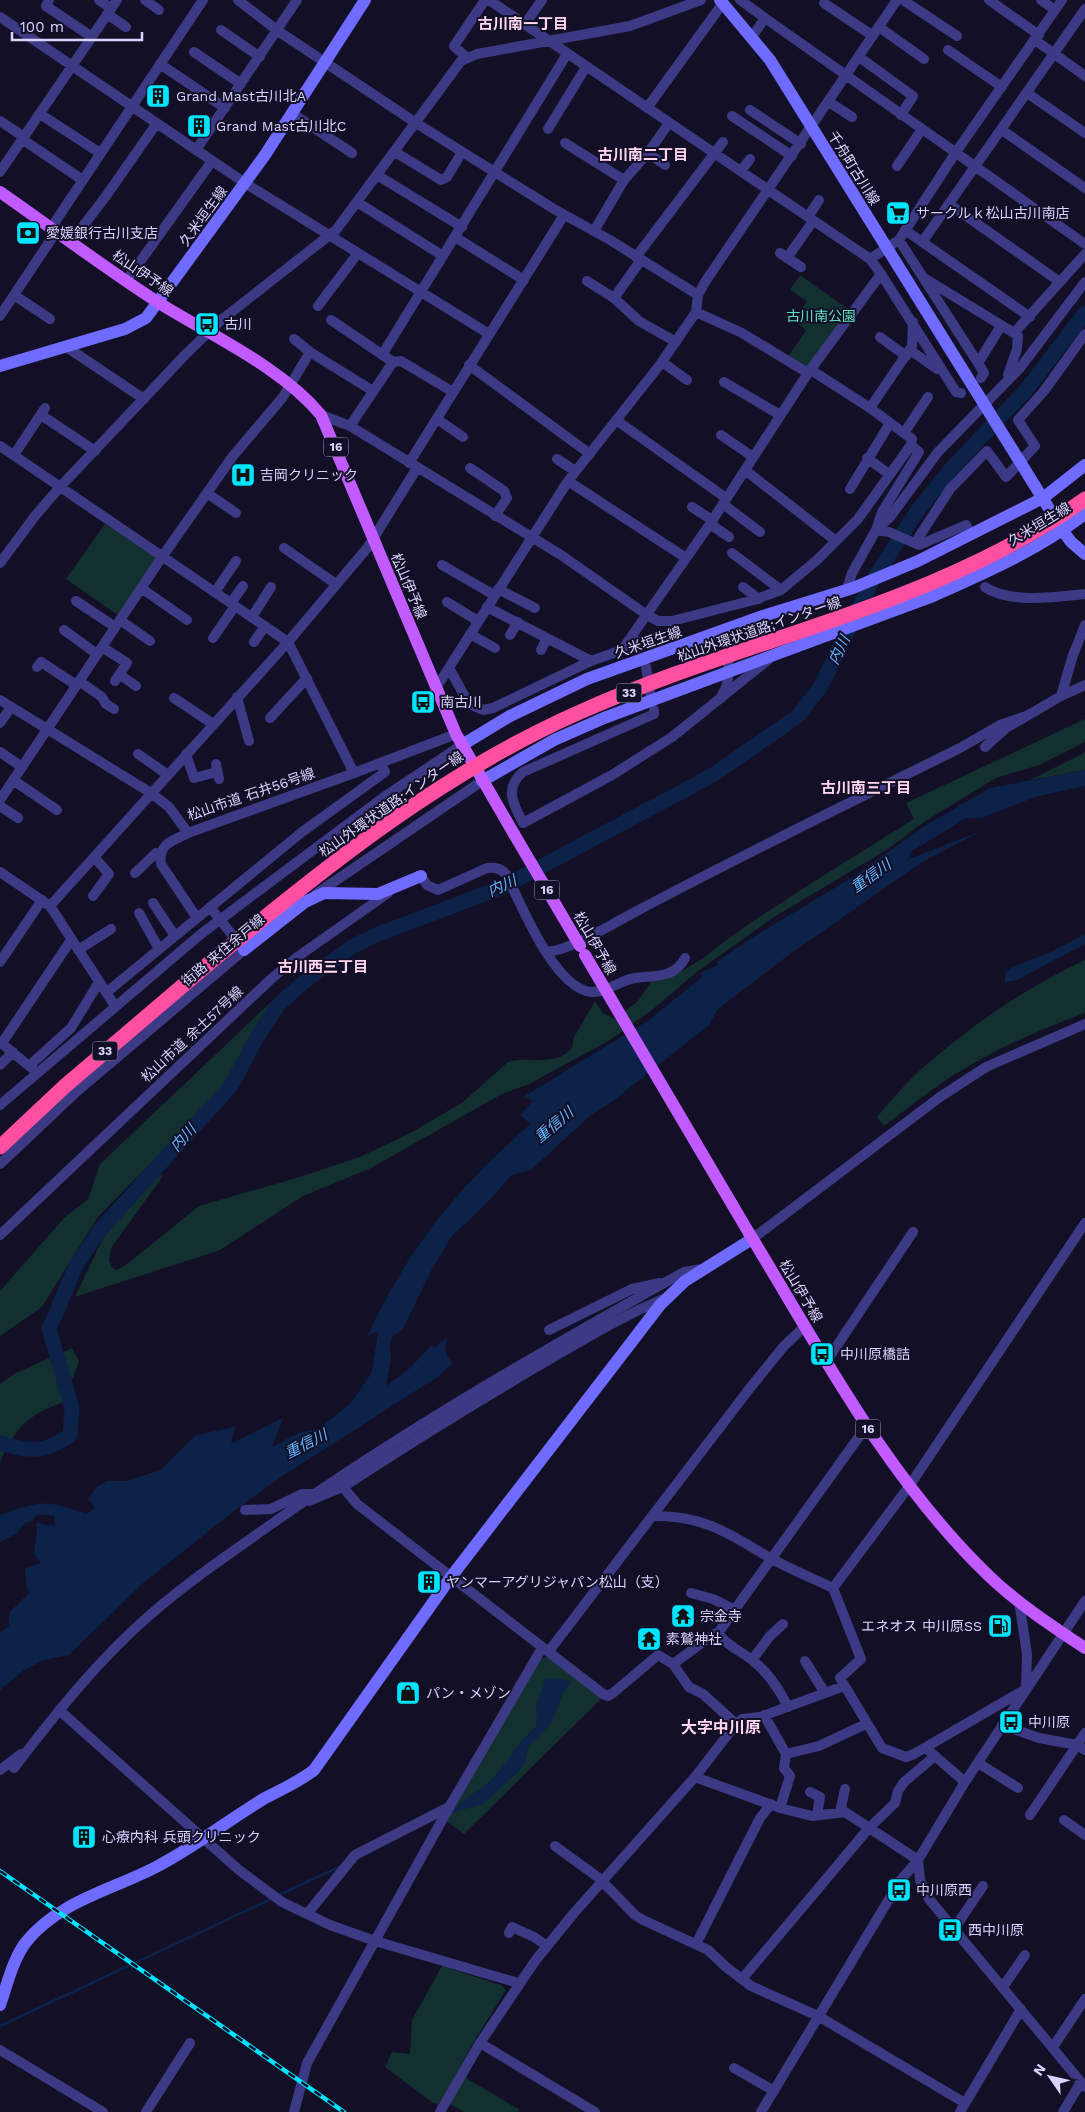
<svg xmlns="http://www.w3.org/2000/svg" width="1085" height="2112" viewBox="0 0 1085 2112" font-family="'Work Sans','Noto Sans JP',sans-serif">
<rect width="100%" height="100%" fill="#130f26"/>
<!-- green -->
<path fill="#12302f" d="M800 275 851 311 808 369 788 357 806 330 794 321 807 301 790 290Z
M105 524 156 558 118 615 66 579Z
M1085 719V742L1039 765 996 778 924 822 888 849 774 917 698 971 652 1010 610 1040 529 1084 502 1094 371 1168 303 1196 220 1250 75 1297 103 1238 159 1174 163 1176 111 1248 109 1260 112 1268 117 1270 126 1265 199 1206 303 1176 360 1157 412 1132 463 1102 508 1062C528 1055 557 1069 573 1046V1039L595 1001 603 1013 615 1019 637 1002 652 981C687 977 717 945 746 926 801 889 858 854 914 819L906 803Z
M1085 752V770L1030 780 1084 753Z
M1085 960V1013C1045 1028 1005 1044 969 1066 939 1083 912 1105 884 1126L877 1117C890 1102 903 1086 918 1072 967 1028 1025 988 1085 960Z
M272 1001 236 1063 227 1085 97 1218 42 1307 0 1336V1291L64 1218 88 1199 100 1164Z
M72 1348 79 1361 64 1402C26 1416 18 1425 0 1462V1384L14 1374Z
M546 1657 552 1658 602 1698 464 1834 445 1820 540 1659Z
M442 1966 501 1985 506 1990 473 2043 442 2101 438 2104 433 2103 385 2067 392 2052 410 2054 412 2020Z
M464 2077 520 2110 519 2112H464L450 2104Z"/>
<!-- water -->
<path fill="#0c2248" d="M1085 770V786L1035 797 982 818H966L912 851 907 860 981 831 922 862 786 957 717 1010 709 1025 613 1101 590 1116 531 1170 512 1175 487 1203 451 1237 430 1273 402 1331 393 1336 390 1342 391 1360 386 1386 410 1368 433 1344 434 1348 447 1338 445 1351 452 1364 439 1376 284 1475 238 1508 142 1584 69 1655 44 1660 24 1670 0 1690V1633L9 1626V1613L30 1592 26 1586 25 1568 41 1563 34 1554 37 1530 36 1523 55 1526 54 1516 38 1514 31 1522H26L16 1534 0 1542V1515C40 1501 46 1499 86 1514L95 1508 88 1499 98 1486 107 1481H126L160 1470 196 1435 235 1427 231 1444 283 1418 272 1447 298 1433 320 1428 351 1403 372 1372 378 1332 368 1335C409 1247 458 1186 531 1124L520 1115 533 1101 523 1097 649 1020 702 977 700 973 718 965V961L750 939 851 878 925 826 990 788Z
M1085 934V944L1017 980 1005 982V973L1013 967 1051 952Z
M548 1678 569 1680 571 1683 564 1691 551 1724 529 1746 525 1762 519 1771 483 1804 452 1813C460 1800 480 1791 491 1780 506 1766 519 1740 534 1729 540 1720 535 1714 536 1704 538 1696 543 1691 544 1680Z"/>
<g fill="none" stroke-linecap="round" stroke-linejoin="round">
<!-- stream -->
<path stroke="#0c2248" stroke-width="2.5" d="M279 1895 341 1866
M0 2026 269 1900"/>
<!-- river -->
<path stroke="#0c2248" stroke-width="15" d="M0 1443C29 1452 44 1454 70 1435L72 1408 49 1329 76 1266 99 1231 231 1086 257 1037 278 1005 304 982 353 946 376 935 503 887 713 775 798 716 821 686 871 583 918 510 951 469 1026 390 1085 313"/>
<!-- street -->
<path stroke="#3d3a85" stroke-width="10" d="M49 0 46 6 92 37
M99 0 111 8
M145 0 159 10
M238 0 278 31 416 123 554 209 610 240 698 295
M489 0 870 259
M740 0 765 18
M903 0 957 36
M989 0 1039 35
M1041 0 1055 10
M824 3 873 36
M107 14 126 27
M0 17 245 183 489 334
M525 24 542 0
M879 27 924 59
M221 30 260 57
M751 38 765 18 1085 244
M1035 40 1085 76
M948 50 1002 87
M194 52 241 84
M466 57 454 46 485 0
M859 57 913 96 901 115
M160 64 225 108
M1027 93 1085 133
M829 102 852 117
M647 108 723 3
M750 110 801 144
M40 114 100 153
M293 114 352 153
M732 116 792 156
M0 121 24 137
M548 129 586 67
M1002 130 1085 188
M22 139 81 179
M565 143 624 180
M196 150 297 0
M395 152 441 180 447 177 462 152
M648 153 665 165
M897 166 922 129
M741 171 750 159
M0 172 117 0
M377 175 462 227
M357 202 443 256
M949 204 1060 282
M808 217 819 200
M51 228 203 0
M905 230 1030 317
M594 231 624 180 648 153 669 123
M455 237 524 280
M899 240 978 363 984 373 981 378
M923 241 1085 9
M71 242 106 196 157 123
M780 253 801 267
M636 257 723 142
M787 258 813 221
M881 274 956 392 961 393
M924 278 1014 333 1085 254
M127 280 212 161
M587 281 614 298 639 321 676 342
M14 295 50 319
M614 298 641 260
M318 306 358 253
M696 312 742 333 808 373
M0 316 56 232
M331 320 393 362 350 426
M880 337 906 356
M294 339 310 352
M65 346 144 399
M910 350 937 369
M382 355 567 54
M393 362 401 361 453 392
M662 362 687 380
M978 363 1001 326
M469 365 590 454
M811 370 870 408
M1008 375 1017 349 1018 336 1014 333
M724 382 780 415
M41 415 95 451
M321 415 350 426 561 555 647 615 658 621H672L754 600 781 590 817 560 858 519 911 445 912 439 870 408 912 346 913 322
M437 419 463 437
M616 420 726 498
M904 433 928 397
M721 435 753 457
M0 446 288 642 354 773
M14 455 45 408
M867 458 889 474
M557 459 575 471
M409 463 564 215
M470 468 504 491 507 498 495 516
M745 470 836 541
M568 481 686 558
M850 489 890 423
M207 493 236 513
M723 504 760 532
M692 507 712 520
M710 524 729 537
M876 530 890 517 938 452 1020 368 1085 282
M876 530 889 532 919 545 966 525 971 535
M915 543 950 489 987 451 1006 477 1035 446 1018 420 1044 391 1085 334
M284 548 336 584
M732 553 781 590
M0 563 35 516 60 487 185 355 220 321 336 230 461 61 477 54 630 26 701 0
M442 565 494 595
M743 587 759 599
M985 587C1010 604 1055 597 1085 594
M141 588 187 620
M498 589 535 608
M847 589 852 573 876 530 882 512 919 452 911 445
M215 592 236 561
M76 601 115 627
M447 602 478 621
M231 603 243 586
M487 607 591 661 622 650 631 637
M252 617 271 587
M120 620 150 641
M64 630 97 654
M470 634 495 648
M510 635 518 622
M213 638 235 606
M254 642 265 626
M642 645 631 637 710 524 808 373 881 274 870 259 899 240 956 152 1062 0
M102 647 127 663 115 681
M541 650 547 638
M37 667 41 662 76 685
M646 667 650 693
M449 668 469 704 483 710 493 708 591 661
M120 675 136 686
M79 681 102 697 106 704 114 709
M436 688 568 481 659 366 696 312 698 295 705 282 897 0
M722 695C738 670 716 651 743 624
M1061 696 1085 685
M237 697 249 741
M174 698 213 724
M0 700 151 793 169 807 188 833 354 773 456 734
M654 710V714L523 772C504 788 513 804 523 823L612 775 672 737 768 660
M270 718 307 678
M0 723 11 707
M985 747 1006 728 1061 696 1073 655 1085 625
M0 752 22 767
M138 754 168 775
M186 754 194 778 217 772
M216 764 219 779
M13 780 57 810
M0 800 162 557 233 456 283 397 310 352 373 391
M0 806 18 818
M188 833C172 841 158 844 161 864L197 918
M0 872 50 906 115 1006
M135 873 156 853 160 854
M421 876 427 885 438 890 487 868C495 867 500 868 506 874 521 904 554 988 591 992 607 993 620 980 635 978 655 975 674 979 685 958
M316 894 482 781
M93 896 109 874 94 857
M153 903 175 936
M50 906 288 642 368 547 417 468
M139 913 159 949
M78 950 111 929
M546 951C563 955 617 921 635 912 742 855 851 802 960 748L1000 725 1023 717
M0 962 42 900
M107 992 302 832 385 772 381 763
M0 1042 34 1070
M2 1043 71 940
M0 1065 13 1052
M30 1065 71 1028 99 982
M0 1105 201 934 384 797 462 745
M0 1164 74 1094 244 950 210 907
M0 1235 270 980 296 958 388 893
M752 1239 940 1097 986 1067 1085 1024
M549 1330 632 1289 660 1283
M826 1362 913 1232
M343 1487C407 1445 472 1405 538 1366 580 1342 621 1316 666 1298
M309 1501 343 1487 357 1504 603 1694 608 1696 613 1693 658 1655 673 1664 689 1687 703 1694 736 1724
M245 1510 271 1509 302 1494H313
M653 1516C703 1515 730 1534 770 1558 790 1569 812 1578 833 1588
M691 1593 713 1599 735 1610
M1019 1601 1027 1654 1026 1688
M718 1633 866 1427
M549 1651 750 1388 784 1346 804 1327
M752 1660 770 1636 783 1624
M805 1661 825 1693
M673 1664 714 1634 718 1633C727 1646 741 1651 752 1660 769 1673 779 1689 788 1707
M1026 1689 914 1754 906 1757 882 1748 840 1678 861 1659 833 1588 910 1485 1085 1223
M59 1710 239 1870 282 1902 330 1925 375 1941 518 1983
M764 1715 786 1754 819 1746 866 1724
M1002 1725 1039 1738 1077 1745 1085 1750
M935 1756 965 1782
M978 1763 1018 1788
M14 1768C56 1713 99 1659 151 1614 190 1580 232 1552 273 1523 404 1430 544 1350 684 1272L702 1269
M0 1770 21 1754
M695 1777 780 1808 812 1816 845 1812 918 1860
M810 1792 820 1797 817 1815
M780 1808 790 1776 784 1768 786 1754
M840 1812 845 1789
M1030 1815 1085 1733
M1064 1820 1085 1835
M555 1846 599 1878 635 1915 643 1920 708 1950 726 1967 751 1986 818 2016 965 2103
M918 1860 920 1880 929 1899 1085 2087
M307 1914 355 1855 449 1807
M954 1929 983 1886
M509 1933 512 1927 534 1937 547 1946
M696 1944 760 1818 771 1804
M742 1979 869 1828 895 1803 898 1791 904 1782 935 1756 926 1748
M1003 1987 1025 1955
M480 2043 595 2112
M1053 2047 1085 1999
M0 2050 103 2112
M734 2068 774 2091
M146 2112 190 2043
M294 2112 307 2063 451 1804 542 1648
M440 2112 480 2043 535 1961 574 1913 695 1777 736 1724 742 1719 760 1717 844 1686
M761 2112 900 1881 918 1860 965 1782 1085 1601
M960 2112 1021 2009
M1063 2112 1081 2082"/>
<!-- secondary -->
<path stroke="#6f6bff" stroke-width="12" d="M720 0 770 60 1063 531 1071 542 1085 554
M0 366 125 329 146 318 265 155 365 0
M462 745 510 716 587 679 763 616 853 588 918 561 1043 498 1085 465
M482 781 554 740 604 718 933 596C985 573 1040 549 1085 514
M244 950 305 902 324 893 378 894 421 876
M0 2005C7 1985 13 1959 26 1942 59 1901 112 1890 156 1867 195 1847 228 1820 265 1798 282 1789 299 1782 314 1770L451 1577 660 1305 685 1281 752 1239"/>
<!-- primary -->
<path stroke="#c25bff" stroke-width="12" d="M0 192C53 229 105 268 159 303 212 336 281 367 321 415L456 734 514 834
M749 1233C821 1351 887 1478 989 1576 1017 1603 1052 1626 1085 1648"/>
<!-- highway -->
<path stroke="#ff4fa3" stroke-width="15" d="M0 1147 65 1086 213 960"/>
<defs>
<path id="rail" d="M0 1871 344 2112"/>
</defs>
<!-- rail casing -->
<use href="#rail" stroke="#00e5ff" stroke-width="4.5"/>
<!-- rail -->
<use href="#rail" stroke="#130f26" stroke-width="2.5" stroke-dasharray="8" stroke-linecap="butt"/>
<!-- primary-bridge -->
<path stroke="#c25bff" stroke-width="12" d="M514 834 580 946
M585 955 749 1233"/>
<!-- highway-bridge -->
<path stroke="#ff4fa3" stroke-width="15" d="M213 960C327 865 444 772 580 712 748 637 934 607 1085 499"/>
</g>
<!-- icons -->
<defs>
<symbol id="building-square" viewBox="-11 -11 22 22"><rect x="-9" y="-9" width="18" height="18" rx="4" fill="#00e5ff" stroke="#130f26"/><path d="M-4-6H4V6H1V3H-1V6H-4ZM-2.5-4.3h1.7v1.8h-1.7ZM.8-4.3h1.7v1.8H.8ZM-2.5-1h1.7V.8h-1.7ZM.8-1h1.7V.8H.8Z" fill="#111"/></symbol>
<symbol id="supermarket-square" viewBox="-11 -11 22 22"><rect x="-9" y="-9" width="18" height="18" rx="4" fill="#00e5ff" stroke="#130f26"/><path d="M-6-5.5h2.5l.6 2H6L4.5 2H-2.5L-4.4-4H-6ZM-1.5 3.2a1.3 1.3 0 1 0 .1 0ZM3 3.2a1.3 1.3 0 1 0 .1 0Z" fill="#111"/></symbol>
<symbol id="bank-square" viewBox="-11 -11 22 22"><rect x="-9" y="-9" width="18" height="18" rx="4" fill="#00e5ff" stroke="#130f26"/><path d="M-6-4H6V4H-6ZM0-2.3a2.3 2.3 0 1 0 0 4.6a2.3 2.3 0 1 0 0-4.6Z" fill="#111"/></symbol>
<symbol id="bus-square" viewBox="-11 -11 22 22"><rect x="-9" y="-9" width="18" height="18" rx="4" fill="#00e5ff" stroke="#130f26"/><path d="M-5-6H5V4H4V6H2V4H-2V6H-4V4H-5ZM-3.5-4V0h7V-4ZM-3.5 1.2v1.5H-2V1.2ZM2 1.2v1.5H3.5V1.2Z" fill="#111"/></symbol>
<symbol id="hospital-square" viewBox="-11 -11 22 22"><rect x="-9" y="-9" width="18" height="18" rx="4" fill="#00e5ff" stroke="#130f26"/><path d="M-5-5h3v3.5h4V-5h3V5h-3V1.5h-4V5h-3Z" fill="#111"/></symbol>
<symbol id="temple-square" viewBox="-11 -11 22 22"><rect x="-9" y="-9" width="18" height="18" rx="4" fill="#00e5ff" stroke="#130f26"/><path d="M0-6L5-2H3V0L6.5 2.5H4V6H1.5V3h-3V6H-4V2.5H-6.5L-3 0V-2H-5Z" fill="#111"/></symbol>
<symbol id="fuel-square" viewBox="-11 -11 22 22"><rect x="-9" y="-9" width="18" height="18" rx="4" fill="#00e5ff" stroke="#130f26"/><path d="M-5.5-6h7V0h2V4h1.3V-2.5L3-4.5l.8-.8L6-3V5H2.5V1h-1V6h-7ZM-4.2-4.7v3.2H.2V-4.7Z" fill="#111"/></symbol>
<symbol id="shop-square" viewBox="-11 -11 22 22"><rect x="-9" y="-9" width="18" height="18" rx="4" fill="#00e5ff" stroke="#130f26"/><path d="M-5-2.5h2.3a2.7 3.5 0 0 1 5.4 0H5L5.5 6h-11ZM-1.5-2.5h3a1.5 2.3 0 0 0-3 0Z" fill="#111"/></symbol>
</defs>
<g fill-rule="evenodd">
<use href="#building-square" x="144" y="82" width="28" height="28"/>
<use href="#building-square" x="185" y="112" width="28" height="28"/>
<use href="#supermarket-square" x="884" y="199" width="28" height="28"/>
<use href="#bank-square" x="14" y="219" width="28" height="28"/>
<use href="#bus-square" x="193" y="310" width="28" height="28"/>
<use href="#hospital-square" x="229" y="461" width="28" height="28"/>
<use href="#bus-square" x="409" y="688" width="28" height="28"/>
<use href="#bus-square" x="808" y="1340" width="28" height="28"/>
<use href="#building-square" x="415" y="1568" width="28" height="28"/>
<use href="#temple-square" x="669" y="1602" width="28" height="28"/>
<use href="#fuel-square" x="986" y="1612" width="28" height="28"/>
<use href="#temple-square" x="635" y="1625" width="28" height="28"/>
<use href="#shop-square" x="394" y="1679" width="28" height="28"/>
<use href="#bus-square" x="997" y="1708" width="28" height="28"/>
<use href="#building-square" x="70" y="1823" width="28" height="28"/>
<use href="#bus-square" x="885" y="1876" width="28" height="28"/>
<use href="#bus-square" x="936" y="1916" width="28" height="28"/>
</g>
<g text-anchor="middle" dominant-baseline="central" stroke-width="4" stroke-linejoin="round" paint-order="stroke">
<!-- shield labels -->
<g fill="#130f26" stroke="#9e99be" stroke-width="1">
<rect x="323.5" y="437.5" width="25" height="19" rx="4"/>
<rect x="616.5" y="683.5" width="25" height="19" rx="4"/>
<rect x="534.5" y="880.5" width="25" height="19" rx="4"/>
<rect x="92.5" y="1041.5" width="25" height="19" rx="4"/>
<rect x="855.5" y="1419.5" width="25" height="19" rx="4"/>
</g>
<g font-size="12" font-weight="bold" fill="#d9d4ff">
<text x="336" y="447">16</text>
<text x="629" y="693">33</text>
<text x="547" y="890">16</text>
<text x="105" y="1051">33</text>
<text x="868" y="1429">16</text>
</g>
<!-- poi labels -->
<g font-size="14" fill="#d9d4ff" stroke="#130f26" text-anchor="start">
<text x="176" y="96">Grand Mast古川北A</text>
<text x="216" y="126">Grand Mast古川北C</text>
<text x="916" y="213">サークルｋ松山古川南店</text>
<text x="46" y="233">愛媛銀行古川支店</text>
<text x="224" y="324">古川</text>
<text x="260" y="475">吉岡クリニック</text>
<text x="440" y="702">南古川</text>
<text x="840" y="1354">中川原橋詰</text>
<text x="446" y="1582">ヤンマーアグリジャパン松山（支）</text>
<text x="700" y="1616">宗金寺</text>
<text x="982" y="1626" text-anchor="end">エネオス 中川原SS</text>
<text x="666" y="1639">素鷲神社</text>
<text x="426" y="1693">パン・メゾン</text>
<text x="1028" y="1722">中川原</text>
<text x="102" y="1837">心療内科 兵頭クリニック</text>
<text x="916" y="1890">中川原西</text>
<text x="968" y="1930">西中川原</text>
</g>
<!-- street labels -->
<g font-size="14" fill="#d9d4ff" stroke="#130f26">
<text transform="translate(854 168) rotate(58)">千舟町古川線</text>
<text transform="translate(203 216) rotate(-54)">久米垣生線</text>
<text transform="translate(143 273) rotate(34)">松山伊予線</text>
<text transform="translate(1039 524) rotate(-31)">久米垣生線</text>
<text transform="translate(409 586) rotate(67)">松山伊予線</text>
<text transform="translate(759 629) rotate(-19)">松山外環状道路;インター線</text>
<text transform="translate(648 642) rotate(-19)">久米垣生線</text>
<text transform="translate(251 794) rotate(-19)">松山市道 石井56号線</text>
<text transform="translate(391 804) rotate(-35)">松山外環状道路;インター線</text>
<text transform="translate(595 943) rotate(60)">松山伊予線</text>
<text transform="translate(223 950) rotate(-40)">街路 来住余戸線</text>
<text transform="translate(192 1034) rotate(-43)">松山市道 余土57号線</text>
<text transform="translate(801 1291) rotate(59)">松山伊予線</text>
</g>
<!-- park labels -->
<g font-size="14" fill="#5fe0c0" stroke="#130f26">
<text x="821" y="316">古川南公園</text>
</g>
<!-- neighbourhood labels -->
<g font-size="15" font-weight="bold" fill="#ffd6f0" stroke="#130f26">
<text x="523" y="24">古川南一丁目</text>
<text x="643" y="155">古川南二丁目</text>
<text x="866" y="788">古川南三丁目</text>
<text x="323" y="967">古川西三丁目</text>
</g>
<!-- water labels -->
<g font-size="15" font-style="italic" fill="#62b6ff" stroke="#130f26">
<text transform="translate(839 650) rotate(-64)">内川</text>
<text transform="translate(871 876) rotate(-36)">重信川</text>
<text transform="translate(502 886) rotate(-25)">内川</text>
<text transform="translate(554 1125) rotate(-40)">重信川</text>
<text transform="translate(183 1138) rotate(-48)">内川</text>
<text transform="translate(306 1444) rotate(-27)">重信川</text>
</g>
<!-- quarter labels -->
<g font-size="16" font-weight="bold" fill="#ffd6f0" stroke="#130f26">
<text x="721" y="1727">大字中川原</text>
</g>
</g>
<!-- north arrow -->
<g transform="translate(1050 2077) rotate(304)" stroke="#130f26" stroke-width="4" paint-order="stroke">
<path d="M0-4L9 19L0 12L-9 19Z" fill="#d9d4ff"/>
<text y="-8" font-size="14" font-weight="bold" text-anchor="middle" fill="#d9d4ff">N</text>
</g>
<!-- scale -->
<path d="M12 32v8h130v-8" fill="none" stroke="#d9d4ff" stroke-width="2.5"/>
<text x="20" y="32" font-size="15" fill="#d9d4ff" stroke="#130f26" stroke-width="4" paint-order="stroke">100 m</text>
</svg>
